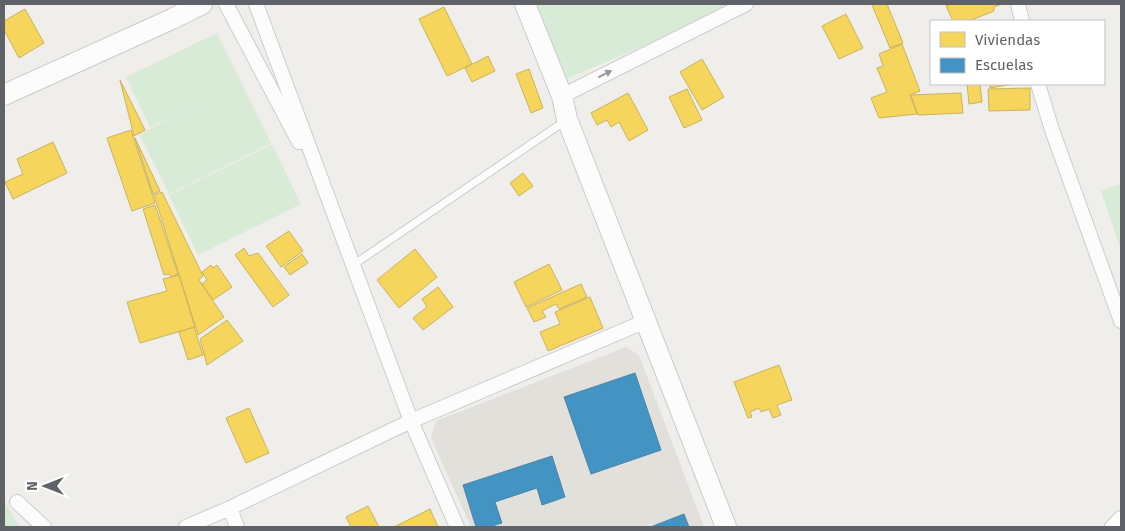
<svg xmlns="http://www.w3.org/2000/svg" width="1125" height="531" viewBox="0 0 1125 531" font-family="'Fira Sans',sans-serif">
<rect width="100%" height="100%" fill="#efeeea"/>
<!-- education -->
<path fill="#e2e0da" d="M626 347 639 355 704 527H471L431 438 436 421Z"/>
<!-- green -->
<path fill="#d8ebd6" d="M535 4H731L646 45 566 79Z
M217 33 271 143 169 194 139 134 202 102 150 127 126 77Z
M272 144 301 204 198 255 169 195Z
M1121 184V250L1101 191Z
M4 501 20 527H4Z"/>
<!-- homes -->
<path fill="#f6d55c" stroke="#c9b360" d="M875 4H887L903 43 890 48 872 5Z
M951 4H1002L994 7V11L969 21H953L946 6Z
M444 7 472 64 447 76 419 19Z
M25 9 44 43 19 58 4 30V21Z
M846 14 863 48 839 59 822 26Z
M902 44 920 91 910 95 917 114 879 118 871 98 887 92 877 68 883 66 879 54Z
M488 56 495 71 472 82 465 68Z
M702 59 724 97 702 110 680 72Z
M529 69 543 108 531 113 516 74Z
M120 80 145 130 134 136Z
M967 84H980L982 102 969 104Z
M990 84H1014L990 88Z
M1030 88V110L989 111 988 89Z
M687 89 702 120 684 128 669 97Z
M628 93 648 130 629 141 619 122 611 127 607 120 597 125 591 113Z
M961 93 963 113 918 115 911 95Z
M131 130 155 203 132 211 107 138Z
M135 138 160 191 153 194Z
M53 142 67 173 13 199 5 182 23 174 17 159Z
M523 173 533 186 519 196 510 183Z
M162 192 203 276 199 280 224 317 198 335 154 195Z
M155 205 178 274 171 277 169 274 164 275 143 209Z
M289 231 303 251 281 267 266 246Z
M244 248 249 256 258 253 289 295 273 307 235 255Z
M415 249 437 277 399 308 377 280Z
M302 254 308 263 290 275 284 267Z
M549 264 562 290 526 307 514 282Z
M211 265 213 268 217 265 232 287 213 300 202 284 207 280 202 272Z
M179 275 195 327 140 343 127 302 167 291 163 279Z
M581 284 587 297 559 309 556 304 542 311 546 317 534 322 527 308Z
M438 287 453 307 423 330 413 318 427 307 422 299Z
M590 297 603 328 548 351 540 332 560 324 555 312Z
M227 320 243 341 207 365 200 339Z
M194 327 203 355 188 360 179 332Z
M779 365 792 400 777 405 781 415 773 418 769 409 761 412 759 408 750 412 752 417 748 418 734 382Z
M249 408 269 453 246 463 226 418Z
M368 506 379 527H351L346 517Z
M430 509 438 527H394Z"/>
<!-- schools -->
<path fill="#4393c3" stroke="#4b85a8" d="M635 373 661 450 591 474 564 397Z
M552 456 565 497 542 505 537 488 495 502 502 523 489 527H476L463 485Z
M684 514 689 527H654L653 526Z"/>
<g fill="none" stroke-linecap="round" stroke-linejoin="round">
<defs>
<path id="lane" d="M353 265 565 121"/>
<path id="street" d="M226 4 299 142
M256 4 411 421 457 527
M1018 4 1022 21
M1038 84 1052 130 1121 321
M562 96 746 4
M17 502 44 527
M230 508 237 527
M186 527 230 508 411 421 646 321
M1112 527 1121 518"/>
<path id="secondary" d="M525 4 562 96 567 119 726 527
M4 95 172 19 202 4"/>
</defs>
<!-- lane casing -->
<use href="#lane" stroke="#cbcccc" stroke-width="9"/>
<!-- street casing -->
<use href="#street" stroke="#cbcccc" stroke-width="16"/>
<!-- secondary casing -->
<use href="#secondary" stroke="#cacacb" stroke-width="22"/>
<!-- lane -->
<use href="#lane" stroke="#fdfcfc" stroke-width="7"/>
<!-- street -->
<use href="#street" stroke="#fdfcfc" stroke-width="14"/>
<!-- secondary -->
<use href="#secondary" stroke="#fdfcfc" stroke-width="20"/>
</g>
<!-- one-way arrows -->
<defs><path id="oneway-solid" d="M-6-.8H1V-3.2L6.5 0L1 3.2V.8H-6Z" transform="scale(1.25)"/></defs>
<use fill="#96999c" href="#oneway-solid" transform="translate(605 74) rotate(-27)"/>
<!-- border -->
<rect width="1125" height="531" fill="none" stroke="#5f6368" stroke-width="10"/>
<!-- legend -->
<rect x="930" y="20" width="175" height="65" fill="#ffffff" stroke="#bfc1c3"/>
<rect x="940" y="32" width="25" height="15" fill="#f6d55c" stroke="#bfc1c3"/>
<text x="975" y="45" font-size="15" fill="#5f6368">Viviendas</text>
<rect x="940" y="58" width="25" height="15" fill="#4393c3" stroke="#bfc1c3"/>
<text x="975" y="70" font-size="15" fill="#5f6368">Escuelas</text>
<!-- north arrow -->
<g transform="translate(45 486) rotate(270)" stroke="#ffffff" stroke-width="4" paint-order="stroke">
<path d="M0-4L9 19L0 12L-9 19Z" fill="#5f6368"/>
<text y="-8" font-size="14" font-weight="bold" text-anchor="middle" fill="#5f6368">N</text>
</g>
</svg>
